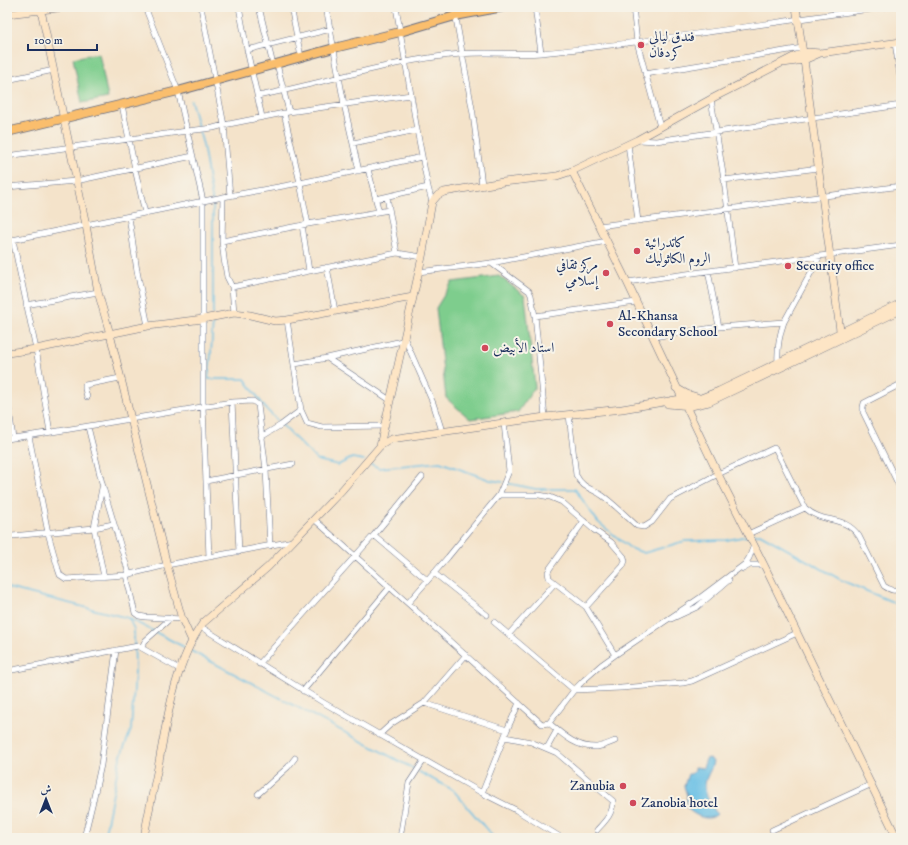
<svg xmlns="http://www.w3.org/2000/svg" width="908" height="845" viewBox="0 0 908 845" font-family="'IM FELL DW Pica',Amiri,serif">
<rect width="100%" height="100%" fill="#f7f3e8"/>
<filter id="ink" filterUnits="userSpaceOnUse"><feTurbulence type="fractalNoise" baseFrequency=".025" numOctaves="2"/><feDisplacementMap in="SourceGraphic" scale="8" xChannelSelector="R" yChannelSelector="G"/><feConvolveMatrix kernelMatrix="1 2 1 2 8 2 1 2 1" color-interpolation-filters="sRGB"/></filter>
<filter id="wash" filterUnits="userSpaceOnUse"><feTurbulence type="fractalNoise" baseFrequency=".012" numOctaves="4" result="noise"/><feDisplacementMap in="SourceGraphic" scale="16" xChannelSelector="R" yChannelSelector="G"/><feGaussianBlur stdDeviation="0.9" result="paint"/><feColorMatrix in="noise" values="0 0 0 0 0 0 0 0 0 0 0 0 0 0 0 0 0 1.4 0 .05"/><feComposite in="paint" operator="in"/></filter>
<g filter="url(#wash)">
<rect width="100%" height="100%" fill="#f4e3ca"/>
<!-- garden -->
<path fill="#7ecd8d" stroke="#4c7e76" d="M99 53 108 98 82 103 73 58Z
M499 276 525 296 535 387 518 412 470 419 446 398 436 308 452 282Z"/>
<!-- water -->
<path fill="#68bfe5" stroke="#4277a2" d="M710 758 713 762C712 768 709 772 707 777 701 791 710 803 717 814 708 823 694 815 687 808V795L684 786 688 774H691L695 770V767L703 768 706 759Z"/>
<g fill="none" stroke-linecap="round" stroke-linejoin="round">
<!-- stream -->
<path stroke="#68bfe5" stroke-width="1.5" d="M191 101 203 145 213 204V314
M213 320 211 355 208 379H245L266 409 317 460 338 465 352 458 364 460
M369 463 379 468 440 462 490 480 503 482
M506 483 536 489H575L598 522 630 548 644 553 685 541 727 540 747 536
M751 535 760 534 843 581 895 603 901 609
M7 585 8 588 128 618 186 648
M191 651 416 770
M419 772 453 790 494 838
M104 838 120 758 131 730 135 673 134 629 129 619"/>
</g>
</g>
<g filter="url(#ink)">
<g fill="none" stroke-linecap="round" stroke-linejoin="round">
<defs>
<path id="street" d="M9 7 10 14
M145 7 178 91 203 201V407L209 557
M201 7 224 125 230 196
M239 7 247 50 262 117
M259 7 273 65
M291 7 301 57
M326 7 344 104 359 171
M396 7 417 130 428 187 432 202
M454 7 473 114 482 185
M535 7 541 53
M633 7 637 42 660 127
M895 43 901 83
M247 50 331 29
M277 64 289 112
M645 74 802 48
M7 80 54 70
M258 96C325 83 392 60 461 54 487 51 514 55 541 53 656 42 771 22 886 7
M711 99 724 180 735 268
M122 105 135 169 145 213
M284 113 300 183 308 224
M639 140 656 141 901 105
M353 143 417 130
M628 144 638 221
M7 156 187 131 213 128 224 125 289 112 411 95
M368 169 379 212
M724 180 819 168
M7 187 76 181 193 156
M223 197 222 241 224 259 227 277 232 287 234 313
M387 197 397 253
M376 199 428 187
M129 217 137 271 148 326
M302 225 309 271
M599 226 901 186
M13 240 36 349 50 432
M7 241 223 197 300 183 422 157
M222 241 308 224 389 210
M491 263 529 291 531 295 535 316
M327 267 335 311
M418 272 491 263 607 241
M627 282 901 245
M232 287 397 253 422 257
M26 305 98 292
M287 320 301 410 307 423 322 427 384 426
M719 327 784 322
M404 337 433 403 442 431
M653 337 719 327 708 271
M778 363C777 348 779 336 784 322L820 256
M295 364 327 358
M901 384 864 403 863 407V412L901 490
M7 395 13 438
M87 397 85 389V385L120 378
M390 400 327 358 402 341
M232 402 239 552
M569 415 576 475C583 489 592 488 603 496 615 505 626 516 637 526L644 527 652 522 670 499 718 474 774 448 776 450 805 508C824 525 843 514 859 536L884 586C890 590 895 592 901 588
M545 417 535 316 636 302
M88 427 103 487 129 574
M29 436 48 533 58 569 60 575 66 579 126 575 167 565 293 541
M261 437 281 425 301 410
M7 439C82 428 157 414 232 402L253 401 258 405 266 470 270 546
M206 481 293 464
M102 488 94 528 104 577
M499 495H539L550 497 562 502 594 530 611 542 624 557 625 561 623 566 586 607
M315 520 542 724 549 723 574 690 584 680 601 665 615 655 701 597 745 564 749 558 754 545
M584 521 550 568 548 572 549 578 586 607 615 655
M748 534 805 508
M374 535 427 580
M12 536 94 528 113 524
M743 569 750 565H764
M434 573 487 615
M126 575 135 613 139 616 145 617 182 619
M408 603 448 557 499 495 509 471 504 423
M671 619 697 607 729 580
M494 622 574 690 621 688 683 683 692 681 797 633
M201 627 324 703 482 793 516 810 562 838
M509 634 555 583
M142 647 145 641 171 618
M259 664 374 535 422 477
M7 671 138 646 181 670
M303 691 390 587
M424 703 507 730
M549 723C563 735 577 748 597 747 603 746 610 743 615 741
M379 735 391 724 424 703 466 655
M505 737 531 742 557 753 613 801C613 814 605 821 597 830
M547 748 557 730
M482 793 507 730 519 703
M258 794 288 767 295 758
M772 830 872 784
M84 838 93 801 101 765 116 650
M400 838 409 783 424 760"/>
<path id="secondary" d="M796 7 803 53
M41 10 86 225 98 292 110 334 167 565 182 619 192 641
M7 14 66 7
M804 60 841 338
M783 63 804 60 820 53
M572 171 627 282 718 474 764 565 897 838
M7 353 36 349 148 326 203 319 234 313 250 315 275 321 287 320 413 297
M676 388 687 394 697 397
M668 404 691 406 709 402 901 310
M380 446 422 257 432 202 438 195 444 192 503 182 557 176 572 171 637 140 711 99 795 56 808 52 820 53 901 42
M144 838C148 813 154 788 159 762 167 718 176 660 203 623L268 567 342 490 380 446 391 439 545 417 622 409 681 399H692L701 398 719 391 901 303"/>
<path id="primary" d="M7 132 178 91 334 48 400 32 455 16 503 7"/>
</defs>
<!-- street casing -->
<use href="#street" stroke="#676e84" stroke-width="6"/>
<!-- secondary casing -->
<use href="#secondary" stroke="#676e84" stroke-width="8"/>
<!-- primary casing -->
<use href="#primary" stroke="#676e84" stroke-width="10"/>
<!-- street -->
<use href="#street" stroke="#fff" stroke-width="5"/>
<!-- secondary -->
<use href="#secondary" stroke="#fde5c5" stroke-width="7"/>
<!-- primary -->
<use href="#primary" stroke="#fabe6d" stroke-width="8"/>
</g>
</g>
<!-- markers -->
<g fill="#d1495b" stroke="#f7f3e8" stroke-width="1.5">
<circle cx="641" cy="45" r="4"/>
<circle cx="637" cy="251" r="4"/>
<circle cx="788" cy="266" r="4"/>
<circle cx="606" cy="273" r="4"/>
<circle cx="610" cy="324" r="4"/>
<circle cx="485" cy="348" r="4"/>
<circle cx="623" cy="786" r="4"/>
<circle cx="633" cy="803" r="4"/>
</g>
<g text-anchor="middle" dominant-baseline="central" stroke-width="4" stroke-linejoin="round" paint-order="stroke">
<!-- poi labels -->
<g font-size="14" fill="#1b2f5e" stroke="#f7f3e8" text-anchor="start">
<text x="649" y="37">فندق ليالي<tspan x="649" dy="16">كردفان</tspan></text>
<text x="645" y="243">كاتدرائية<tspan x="645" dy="16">الروم الكاثوليك</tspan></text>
<text x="598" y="265" text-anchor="end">مركز ثقافي<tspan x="598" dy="16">إسلامي</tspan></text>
<text x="796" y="266">Security office</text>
<text x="618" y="316">Al-Khansa<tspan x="618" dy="16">Secondary School</tspan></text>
<text x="493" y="348">استاد الأبيض</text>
<text x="615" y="786" text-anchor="end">Zanubia</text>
<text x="641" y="803">Zanobia hotel</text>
</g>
</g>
<!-- margin -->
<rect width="908" height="845" fill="none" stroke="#f7f3e8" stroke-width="24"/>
<!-- north arrow -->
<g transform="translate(46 799)" stroke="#f7f3e8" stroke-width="3" paint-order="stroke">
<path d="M0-3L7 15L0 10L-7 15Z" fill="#1b2f5e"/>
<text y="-6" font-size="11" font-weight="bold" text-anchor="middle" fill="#1b2f5e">ش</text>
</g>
<!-- scale -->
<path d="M28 44v6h69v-6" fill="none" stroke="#1b2f5e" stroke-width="2"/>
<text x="34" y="44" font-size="12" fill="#1b2f5e" stroke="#f7f3e8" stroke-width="3" paint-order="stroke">100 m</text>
</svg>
